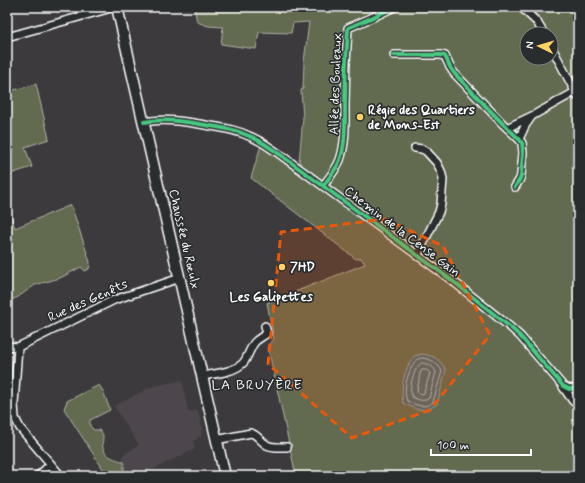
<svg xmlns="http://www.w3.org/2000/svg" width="585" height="483" viewBox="0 0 585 483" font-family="Mynerve,sans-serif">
<rect width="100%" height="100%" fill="#3d3a3e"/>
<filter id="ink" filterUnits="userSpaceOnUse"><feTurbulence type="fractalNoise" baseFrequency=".025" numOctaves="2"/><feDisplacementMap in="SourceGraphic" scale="8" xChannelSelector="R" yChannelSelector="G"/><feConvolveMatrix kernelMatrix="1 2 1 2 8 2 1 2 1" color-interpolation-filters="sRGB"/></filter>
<g filter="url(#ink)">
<!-- built -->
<path fill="#4e474d" d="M182 380 188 412 198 410 202 428 201 436 198 437V439L193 441 195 449 139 476H124L123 455 139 445 114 406 151 387Z"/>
<!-- green -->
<path fill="#626a4f" stroke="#b0b4a7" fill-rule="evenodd" d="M194 7H578V476H296L268 347 274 339 267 303 365 264 361 258 356 259 251 178 262 142 295 165 299 162 303 118 301 90 303 89 304 62 309 22 293 23 291 33 259 32 256 49 221 44 223 27 208 26 197 22ZM527 34H551V58H527Z
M36 84 49 139 25 147 32 167 7 175V92Z
M7 205 15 228 71 205 90 262 89 269 85 271 81 267 60 278 35 285 18 297 7 302Z
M99 385 103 391 110 410 90 420V426L94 430H99L103 435C103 439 102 444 103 448 105 457 116 459 124 462V476H110L105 472 64 409 67 401Z"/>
<!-- water -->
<path fill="#4b6770" stroke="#93a4a9" d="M422 354C436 356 439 359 446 370L437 404 431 408 426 410 416 409 403 403C400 386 404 370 414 356Z"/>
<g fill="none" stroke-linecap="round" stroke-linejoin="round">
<!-- shore -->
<path stroke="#b7c2c6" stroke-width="1" d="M422 358C432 359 437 363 442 371L433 402C425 409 416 405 407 401 402 389 409 369 416 360Z
M422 363C429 364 433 366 436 372L429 398C424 403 417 399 412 397 408 390 413 371 419 365Z
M422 370C425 369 429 371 430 373L424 393 423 394 418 393 417 391 420 374Z"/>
<defs>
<path id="minor" d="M521 7 537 22 544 34
M7 37 115 7
M551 46 578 97
M394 55H440L445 56 450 67 454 73 503 124 519 139 522 143 523 153 521 175 520 179 515 187
M144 122C166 118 189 122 211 126 224 128 237 130 249 136 260 140 269 147 278 153L454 282 510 327 520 336 563 386 569 389 578 388
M507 128 532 116 575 92
M519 139 525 126 532 116
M415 148 422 149 426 151 437 163 441 171 443 179 441 204 439 212 417 256
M323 186C329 178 336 170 340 160 346 143 345 123 345 105 345 79 346 54 348 28L371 18 394 7
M7 346 18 347 114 300 180 278
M18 347 14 404 15 418 20 428 61 476
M202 376C214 374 236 372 244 362 248 356 250 349 254 343 258 338 263 337 267 333L265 326
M563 387 573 401
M216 440 251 433C258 435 261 442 267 445 272 448 281 447 287 447
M38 476 51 464"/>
<path id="secondary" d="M117 7 225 476"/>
</defs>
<!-- minor casing -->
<use href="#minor" stroke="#fff" stroke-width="10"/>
<!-- secondary casing -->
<use href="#secondary" stroke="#fff" stroke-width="13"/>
<!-- minor -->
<use href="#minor" stroke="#2a2d2e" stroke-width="7"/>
<!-- secondary -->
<use href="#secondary" stroke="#2a2d2e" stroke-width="10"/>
<defs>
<path id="cycleway" d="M394 55H440L445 56 450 67 454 73 503 124 519 139 522 143 523 153 521 175 520 179 515 187
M144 122C166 118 189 122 211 126 224 128 237 130 249 136 260 140 269 147 278 153L454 282 510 327 520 336 563 386 569 389 578 388
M323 186C329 178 336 170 340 160 346 143 345 123 345 105 345 79 346 54 348 28L371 18 394 7"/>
</defs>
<!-- cycleway casing -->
<use href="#cycleway" stroke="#2a2d2e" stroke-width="6"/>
<!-- cycleway -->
<use href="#cycleway" stroke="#46c982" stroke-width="4"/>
</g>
</g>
<!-- marked area -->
<path fill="#e8590c" fill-opacity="0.2" stroke="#e8590c" stroke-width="3" stroke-dasharray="8 5" stroke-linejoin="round" d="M385 219 443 246 490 335 430 410 352 438 268 364 281 232Z"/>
<!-- markers -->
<g fill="#ffd166" stroke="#2a2d2e" stroke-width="1.5">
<circle cx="360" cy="117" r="4"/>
<circle cx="282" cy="267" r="4"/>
<circle cx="271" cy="283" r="4"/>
</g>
<g text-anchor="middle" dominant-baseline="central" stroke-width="3.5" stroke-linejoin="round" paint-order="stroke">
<!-- street labels -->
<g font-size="13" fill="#fff" stroke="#2a2d2e">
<text transform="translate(336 84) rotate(-88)">Allée des Bouleaux</text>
<text transform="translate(402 232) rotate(37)">Chemin de la Cense Gain</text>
<text transform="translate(184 239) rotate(77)">Chaussée du Rœulx</text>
<text transform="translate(88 301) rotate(-24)">Rue des Genêts</text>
</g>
<!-- poi labels -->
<g font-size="13" font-weight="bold" fill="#fff" stroke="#2a2d2e" text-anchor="start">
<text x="368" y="110">Régie des Quartiers<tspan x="368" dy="15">de Mons-Est</tspan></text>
<text x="290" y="267">7HD</text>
<text x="271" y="297" text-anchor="middle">Les Galipettes</text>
</g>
<!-- neighbourhood labels -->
<g font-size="14" letter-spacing="1" fill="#fff" stroke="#2a2d2e">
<text x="257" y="385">LA BRUYÈRE</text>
</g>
</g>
<!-- margin -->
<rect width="585" height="483" fill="none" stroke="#2a2d2e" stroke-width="24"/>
<rect x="12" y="12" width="561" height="459" fill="none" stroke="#fff" stroke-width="1.5" filter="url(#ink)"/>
<!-- north arrow -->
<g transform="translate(539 46) rotate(275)"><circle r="19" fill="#2a2d2e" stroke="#7f8182"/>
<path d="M0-3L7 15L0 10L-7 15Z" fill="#ffd166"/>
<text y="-6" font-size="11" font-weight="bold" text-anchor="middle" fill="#ffffff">N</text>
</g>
<!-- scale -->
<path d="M431 449v6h100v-6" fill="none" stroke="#ffffff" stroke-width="2"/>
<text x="437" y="449" font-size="12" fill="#ffffff" stroke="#2a2d2e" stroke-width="3" paint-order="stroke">100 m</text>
</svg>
